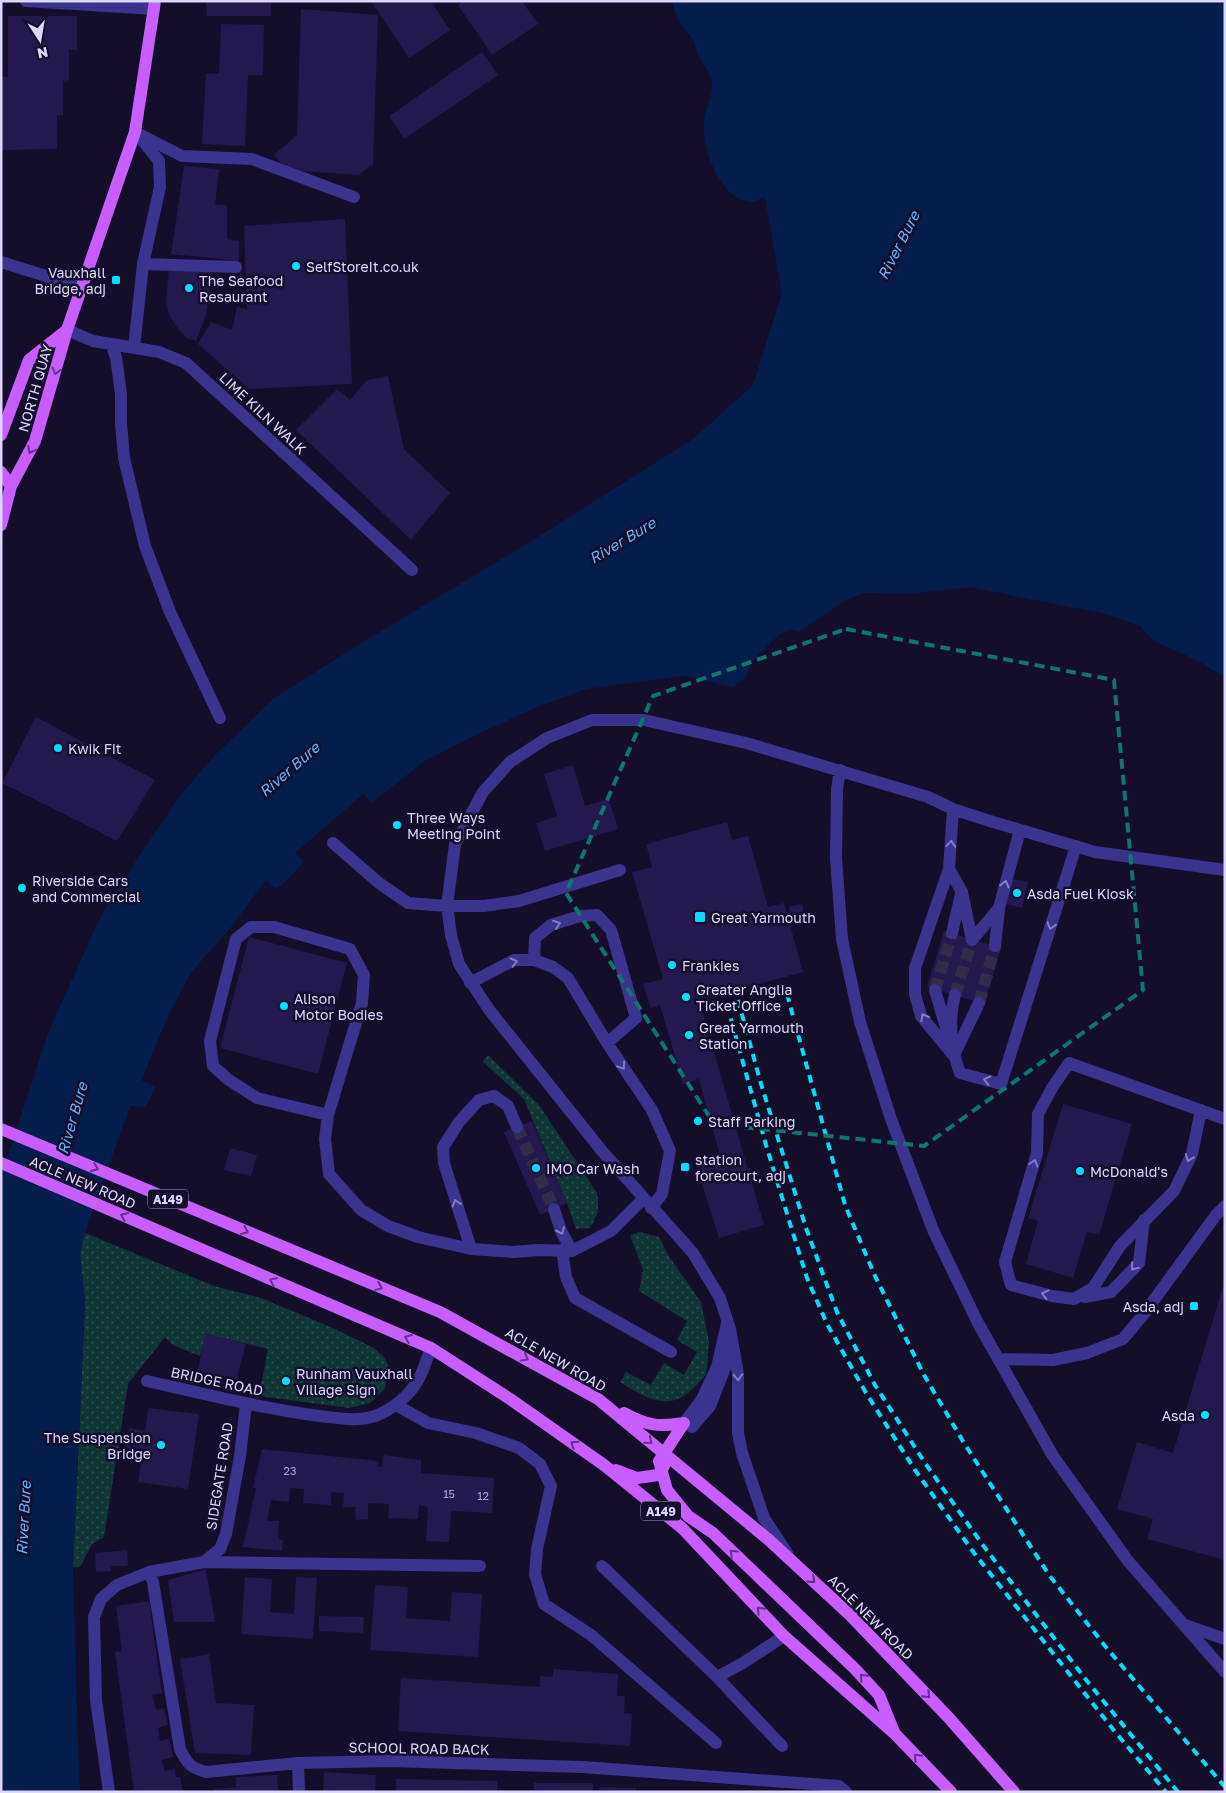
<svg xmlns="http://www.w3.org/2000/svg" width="1226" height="1793" viewBox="0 0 1226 1793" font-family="'Golos Text',sans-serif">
<defs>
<pattern id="grass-dots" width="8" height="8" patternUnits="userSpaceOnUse" patternTransform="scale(1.25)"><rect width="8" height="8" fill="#103535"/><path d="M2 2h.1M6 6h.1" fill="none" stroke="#325253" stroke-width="1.8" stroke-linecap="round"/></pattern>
</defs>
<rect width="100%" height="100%" fill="#140e2b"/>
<!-- grass -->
<path fill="url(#grass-dots)" d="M488 1055 539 1105 597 1193C599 1207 599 1217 589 1228L576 1229 567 1203 524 1099 483 1062Z
M640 1232 659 1237 668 1255 701 1302 709 1342 706 1375C699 1382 691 1392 682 1397 661 1409 638 1393 620 1382L626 1372 651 1385 664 1363 684 1375 697 1352 677 1340 687 1321 639 1291 643 1270 630 1235Z
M85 1233 214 1286 261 1298 333 1328 374 1348 385 1358 389 1368 385 1388 378 1396 370 1403 349 1408 259 1396 268 1349 206 1334 200 1356 173 1345 165 1337 128 1384 104 1537 92 1544 80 1567H73L85 1303 80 1253Z"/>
<!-- water -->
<path fill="#051d4d" d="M672 1H1225V678L1199 661 1155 642 1140 626 1106 614 970 587 910 594 864 593 846 600 800 631 791 629 780 634 751 662 747 676 733 687 683 676 586 689 535 708 478 734 425 761 371 803 363 794 295 853 304 862 283 884 275 889 266 880 231 927 190 974 170 1012 147 1066 142 1081 156 1086 150 1099 145 1107 130 1106 85 1233 80 1253 85 1303 73 1567 79 1778 81 1792H1V1177L48 1033 94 931 104 911 143 850 177 800 213 757 274 698 363 642 530 542 693 439 751 387 754 382 782 293 765 198 762 197 755 202C722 204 702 151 704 123 704 108 716 94 711 79 709 71 705 66 700 59 696 52 696 44 692 38 689 34 685 30 682 26 677 19 674 10 672 1Z"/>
<!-- building -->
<path fill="#24184e" d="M206 1 271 3V16H207Z
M371 1H431L450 30 409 58Z
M463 1H522L538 24 492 55 458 5Z
M301 9 378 15 373 164 359 175 287 170 274 155 297 135Z
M8 16H77V50H69V80L63 81V116L57 115V149L1 150V77H8Z
M221 24 264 25 263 75H248L245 146 202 144 206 73 219 74Z
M482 52 498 75 404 139 389 116Z
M184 166 219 169 215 205H227V239L239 241V261L171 254Z
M345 219 352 384 249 389 198 344 211 322 232 330 237 307 247 309 244 226Z
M169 266 212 273 206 315 196 341 187 338 178 329 169 315 166 304Z
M388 376 404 449 450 493 411 540 296 430 337 389 350 400 367 380Z
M36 717 155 780 117 841 2 783Z
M573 765 585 806 609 799 618 829 545 851 536 823 557 816 544 774Z
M727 822 732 840 748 836 768 907 784 903 803 972 699 1000 764 1225 719 1238 694 1159 719 1152 699 1079 683 1084 660 1005 651 1008 643 984 663 979 632 872 652 867 646 844Z
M1012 879 1028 882 1022 908 1006 904Z
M802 904 805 919 792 921 789 907Z
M944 931 1001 948 984 1004 927 987Z
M249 937 347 963 318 1074 220 1048Z
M1063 1104 1132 1124 1099 1235 1087 1232 1073 1278 1026 1264 1038 1221 1028 1218Z
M532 1121 567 1203 540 1215 504 1132Z
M230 1148 257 1155 251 1176 224 1170Z
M1225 1280V1560L1147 1539 1153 1519 1117 1509 1137 1442 1173 1453Z
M205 1334 246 1343 237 1378 231 1381 198 1370Z
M148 1408 199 1414 188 1489 138 1482 141 1462 125 1460 129 1428 145 1431Z
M262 1449 379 1461 378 1467H382L383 1455 421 1460V1473L494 1478 492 1513 451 1511 449 1542 426 1541 428 1507 419 1505 418 1519 388 1518 389 1504 368 1503V1519L356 1520 355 1507H343L344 1493 331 1492V1505L303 1503 304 1489 290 1488 289 1502 271 1500 267 1521H279L278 1539 283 1540 282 1551 243 1547 256 1488H253Z
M127 1550 128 1566H111V1571L96 1572 95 1553Z
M206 1569 215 1622H174L168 1580Z
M245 1577 272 1579 270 1612 294 1614 296 1577 317 1578 313 1639 241 1634Z
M375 1585 408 1587 406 1618 450 1621 452 1592 482 1594 478 1657 370 1650Z
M149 1601 162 1693 152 1695 156 1710 164 1708 168 1725 158 1728 160 1741 169 1739 173 1757 162 1760 165 1771 175 1769 176 1777H180L183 1792H134L115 1652 122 1651 116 1606Z
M319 1616 364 1617 363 1633 319 1631Z
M209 1654 216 1703 254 1705 251 1755 195 1753 180 1659Z
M553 1669 618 1674 617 1696H625L624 1713 632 1714 630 1746 398 1731 401 1678 540 1687V1676L553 1677Z
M324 1772 376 1775 375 1792H323Z
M277 1775 278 1792H214V1789L236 1787V1777Z
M396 1779 498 1781 497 1792H396Z
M534 1783H593V1792H534Z
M600 1787 636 1788V1792H599Z"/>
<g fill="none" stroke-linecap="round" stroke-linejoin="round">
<!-- minor-tunnel -->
<path stroke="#322c4b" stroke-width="12" stroke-dasharray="12 6" stroke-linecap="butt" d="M935 990 952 933
M955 995 972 940
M979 1003 995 946
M517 1127 554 1209"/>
<!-- minor -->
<path stroke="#3a348f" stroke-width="12" d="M26 1 154 9
M135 132 182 156 252 159 354 197
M1 262 81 287
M143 264 236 267
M67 330 93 341 159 352 186 363 412 570
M111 344 116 357 121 394V423L124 458 145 546 170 612 220 718
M134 348 143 264 160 187 159 161 138 135
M840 770 837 789 836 858 842 939 860 1022 891 1119 933 1230 978 1323 1053 1456 1128 1561 1225 1672
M953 809 949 869 915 968V994L921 1016 953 1055
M333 843 379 883 408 903 447 906H484L519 901 620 870
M949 869 962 892 972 940
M952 933 961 894
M972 940 999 908 1020 830
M995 946 999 909
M534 960 535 938 551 925 580 916 597 915 611 930 636 1018 607 1043
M470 983 514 960H534L553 967 568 978 607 1043 652 1110 670 1151 662 1194 651 1208
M935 990 947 1031
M955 995C948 1020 951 1049 960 1073L1001 1084 1076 846
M955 1053 979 1003
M1201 1110 1192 1154 1174 1191 1120 1246 1093 1288 1074 1299 1052 1296 1011 1285 1005 1262 1037 1153 1038 1114 1052 1088 1069 1063 1225 1119
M328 1115 257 1098 229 1080 213 1066 210 1041 236 939 251 927H274L350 949 364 975 362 1003 328 1115 325 1139 329 1174 361 1210 388 1226 418 1237 471 1249 512 1252 539 1250 572 1251 611 1231 643 1199
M554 1209 561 1231 572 1251
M471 1249 444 1163 443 1147 459 1122 479 1100 494 1096 508 1106 517 1127
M562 1250 566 1277 575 1298 671 1352
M1085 1297 1111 1292 1139 1263 1144 1220
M998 1359 1053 1360 1087 1353 1123 1339 1143 1315 1216 1215 1225 1206
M147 1381C204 1394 261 1408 319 1416 338 1418 357 1422 375 1416 392 1410 410 1395 418 1380 424 1370 427 1358 431 1348
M396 1405 428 1423 476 1433 519 1448 540 1464 551 1486 537 1549 535 1574 544 1604 591 1635 716 1743
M684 1423 702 1399 717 1367 727 1323
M692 1427 710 1406 728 1360 729 1346
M787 1553 764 1518 742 1453 738 1433V1374L730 1329 720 1298 693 1253 602 1151 490 1011 459 964 451 935 447 906 455 844 483 792 510 762 547 738 592 720H644L746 743 928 797 953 809 993 822 1095 852 1225 870
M204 1562 480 1566
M602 1566 717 1677 743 1663 784 1636
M149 1572 153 1582 180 1749C187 1764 191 1768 206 1772L298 1763 391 1761 583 1767 839 1786 846 1792
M1185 1625 1225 1639
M717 1677 782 1746
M298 1763 299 1792
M109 1792 96 1700 94 1617 101 1599 117 1585 149 1572 204 1562 220 1549 226 1534 240 1456 246 1404"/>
<!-- major -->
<path stroke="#c85eff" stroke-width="12" d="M1 435 29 360 67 330
M1 472 11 486
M1 525 11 486 35 441 67 330 135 132 155 1
M1 1129 440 1312 598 1399 769 1540 850 1615 949 1718 1014 1792
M1 1163 431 1348 510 1399 604 1465 682 1528 784 1636 895 1734 951 1792
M624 1413C648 1426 658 1427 684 1423
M684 1423 659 1461 667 1490 688 1516 713 1533 855 1669 879 1695 894 1732
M616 1470 637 1478 658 1475 664 1466"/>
<!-- rail -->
<path stroke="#03deff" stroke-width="4" stroke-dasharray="8 6" stroke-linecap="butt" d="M787 994 845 1205 875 1276 924 1375 964 1443 1049 1575 1105 1646 1225 1787
M738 1000 761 1084 806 1228 837 1312 875 1385 925 1463 982 1544 1087 1681 1178 1792
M727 1005 766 1145 788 1217 807 1278 827 1324 866 1393 915 1470 974 1553 1116 1733 1166 1792"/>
</g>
<!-- one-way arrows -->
<defs><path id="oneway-chevron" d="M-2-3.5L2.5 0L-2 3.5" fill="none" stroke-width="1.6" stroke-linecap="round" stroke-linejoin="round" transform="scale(1.25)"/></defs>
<g stroke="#65328a">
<use href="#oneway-chevron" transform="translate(56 371) rotate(105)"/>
<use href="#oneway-chevron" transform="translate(31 450) rotate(118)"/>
<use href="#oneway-chevron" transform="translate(95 1168) rotate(23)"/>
<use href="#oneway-chevron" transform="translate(124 1216) rotate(-157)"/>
<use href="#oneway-chevron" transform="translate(245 1231) rotate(23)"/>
<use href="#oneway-chevron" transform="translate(273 1281) rotate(-157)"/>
<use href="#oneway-chevron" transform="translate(379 1287) rotate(22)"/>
<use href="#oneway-chevron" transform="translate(408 1338) rotate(-157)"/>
<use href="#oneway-chevron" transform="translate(525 1358) rotate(29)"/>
<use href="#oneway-chevron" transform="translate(649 1441) rotate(39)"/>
<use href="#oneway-chevron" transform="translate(574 1444) rotate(-145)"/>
<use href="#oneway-chevron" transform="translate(733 1553) rotate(-136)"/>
<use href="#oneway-chevron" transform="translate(812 1580) rotate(43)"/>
<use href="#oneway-chevron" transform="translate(760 1610) rotate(-134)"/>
<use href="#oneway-chevron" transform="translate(863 1677) rotate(-133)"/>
<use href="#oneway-chevron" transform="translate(927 1695) rotate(46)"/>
<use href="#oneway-chevron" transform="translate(917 1757) rotate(-134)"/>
</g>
<g stroke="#837dc1">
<use href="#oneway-chevron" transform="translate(951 844) rotate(-86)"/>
<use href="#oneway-chevron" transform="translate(1005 884) rotate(-76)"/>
<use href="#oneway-chevron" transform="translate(557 924) rotate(-20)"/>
<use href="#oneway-chevron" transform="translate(1051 926) rotate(107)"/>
<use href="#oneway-chevron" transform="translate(514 962) rotate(-14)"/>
<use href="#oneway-chevron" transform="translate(924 1017) rotate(-119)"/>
<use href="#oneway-chevron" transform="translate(622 1066) rotate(56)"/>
<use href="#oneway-chevron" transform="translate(987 1080) rotate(-165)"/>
<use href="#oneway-chevron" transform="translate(1189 1158) rotate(112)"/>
<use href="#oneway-chevron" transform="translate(1034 1163) rotate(-74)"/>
<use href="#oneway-chevron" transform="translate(456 1203) rotate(-107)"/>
<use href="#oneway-chevron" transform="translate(561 1231) rotate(66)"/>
<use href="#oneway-chevron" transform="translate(1134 1267) rotate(129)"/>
<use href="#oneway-chevron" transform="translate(1045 1294) rotate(-166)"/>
<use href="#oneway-chevron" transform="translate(738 1377) rotate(87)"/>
</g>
<!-- marked area -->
<path fill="none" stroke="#0f766e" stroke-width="4" stroke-dasharray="10 6" stroke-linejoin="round" d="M846 629 1114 680 1143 990 924 1146 714 1124 566 893 653 696Z"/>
<!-- markers -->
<g fill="#03deff" stroke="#140e2b" stroke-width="2">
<circle cx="296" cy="266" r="5"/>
<rect x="111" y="275" width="10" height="10" rx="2.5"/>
<circle cx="189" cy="288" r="5"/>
<circle cx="58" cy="748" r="5"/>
<circle cx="397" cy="825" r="5"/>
<circle cx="22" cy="888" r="5"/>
<circle cx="1017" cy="893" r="5"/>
<rect x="694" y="911" width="12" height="12" rx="2.5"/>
<circle cx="672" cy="965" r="5"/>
<circle cx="686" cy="997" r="5"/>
<circle cx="284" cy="1006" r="5"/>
<circle cx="689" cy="1035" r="5"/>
<circle cx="698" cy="1121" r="5"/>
<rect x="680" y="1162" width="10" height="10" rx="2.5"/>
<circle cx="536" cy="1168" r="5"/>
<circle cx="1080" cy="1171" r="5"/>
<rect x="1189" y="1301" width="10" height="10" rx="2.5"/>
<circle cx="286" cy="1381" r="5"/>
<circle cx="1205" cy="1415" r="5"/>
<circle cx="161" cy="1445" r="5"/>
</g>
<g text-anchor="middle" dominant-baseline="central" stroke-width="5" stroke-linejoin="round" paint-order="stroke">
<!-- number labels -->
<g font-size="11" fill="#afa7d3">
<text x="290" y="1470">23</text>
<text x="449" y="1493">15</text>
<text x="483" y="1495">12</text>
</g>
<!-- shield labels -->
<g fill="#140e2b" stroke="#a19bbf" stroke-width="1">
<rect x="148" y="1189.5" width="40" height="19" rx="4"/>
<rect x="641" y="1501.5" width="40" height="19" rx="4"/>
</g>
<g font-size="12" font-weight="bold" fill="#ddd7ff">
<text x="168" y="1199">A149</text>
<text x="661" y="1511">A149</text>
</g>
<!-- poi labels -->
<g font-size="14" fill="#ddd7ff" stroke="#140e2b" text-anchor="start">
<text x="306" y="266">SelfStoreIt.co.uk</text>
<text x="106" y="272" text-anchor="end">Vauxhall<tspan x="106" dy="16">Bridge, adj</tspan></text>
<text x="199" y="280">The Seafood<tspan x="199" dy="16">Resaurant</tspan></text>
<text x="68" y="748">Kwik Fit</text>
<text x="407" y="817">Three Ways<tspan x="407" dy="16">Meeting Point</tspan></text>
<text x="32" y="880">Riverside Cars<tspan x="32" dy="16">and Commercial</tspan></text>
<text x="1027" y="893">Asda Fuel Kiosk</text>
<text x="711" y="917">Great Yarmouth</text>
<text x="682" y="965">Frankies</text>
<text x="696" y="989">Greater Anglia<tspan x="696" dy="16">Ticket Office</tspan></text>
<text x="294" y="998">Alison<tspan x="294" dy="16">Motor Bodies</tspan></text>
<text x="699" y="1027">Great Yarmouth<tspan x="699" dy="16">Station</tspan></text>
<text x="708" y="1121">Staff Parking</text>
<text x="695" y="1159">station<tspan x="695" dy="16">forecourt, adj</tspan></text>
<text x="546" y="1168">IMO Car Wash</text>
<text x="1090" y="1171">McDonald's</text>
<text x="1184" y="1306" text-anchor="end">Asda, adj</text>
<text x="296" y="1373">Runham Vauxhall<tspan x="296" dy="16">Village Sign</tspan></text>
<text x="1195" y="1415" text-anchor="end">Asda</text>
<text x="151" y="1437" text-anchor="end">The Suspension<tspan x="151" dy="16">Bridge</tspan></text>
</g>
<!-- street labels -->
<g font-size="14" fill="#ddd7ff" stroke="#140e2b">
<text transform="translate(35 388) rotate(-74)">NORTH QUAY</text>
<text transform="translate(263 413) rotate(43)">LIME KILN WALK</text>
<text transform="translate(83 1182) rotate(23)">ACLE NEW ROAD</text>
<text transform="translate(556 1359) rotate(30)">ACLE NEW ROAD</text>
<text transform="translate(217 1381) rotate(12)">BRIDGE ROAD</text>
<text transform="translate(219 1476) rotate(-81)">SIDEGATE ROAD</text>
<text transform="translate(871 1617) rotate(45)">ACLE NEW ROAD</text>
<text transform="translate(419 1748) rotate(1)">SCHOOL ROAD BACK</text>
</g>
<!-- water labels -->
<g font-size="15" font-style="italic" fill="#65b3ff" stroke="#140e2b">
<text transform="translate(898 245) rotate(-63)">River Bure</text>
<text transform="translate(622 540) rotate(-31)">River Bure</text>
<text transform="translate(289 769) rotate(-41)">River Bure</text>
<text transform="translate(72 1118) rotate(-74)">River Bure</text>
<text transform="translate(23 1518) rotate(-87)">River Bure</text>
</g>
</g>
<!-- border -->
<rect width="1226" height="1793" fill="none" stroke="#ddd7ff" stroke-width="5"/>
<!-- north arrow -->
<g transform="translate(40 40) rotate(168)" stroke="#140e2b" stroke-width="4" paint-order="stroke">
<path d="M0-4L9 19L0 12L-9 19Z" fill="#ddd7ff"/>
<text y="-8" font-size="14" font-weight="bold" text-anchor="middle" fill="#ddd7ff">N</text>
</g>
</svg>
